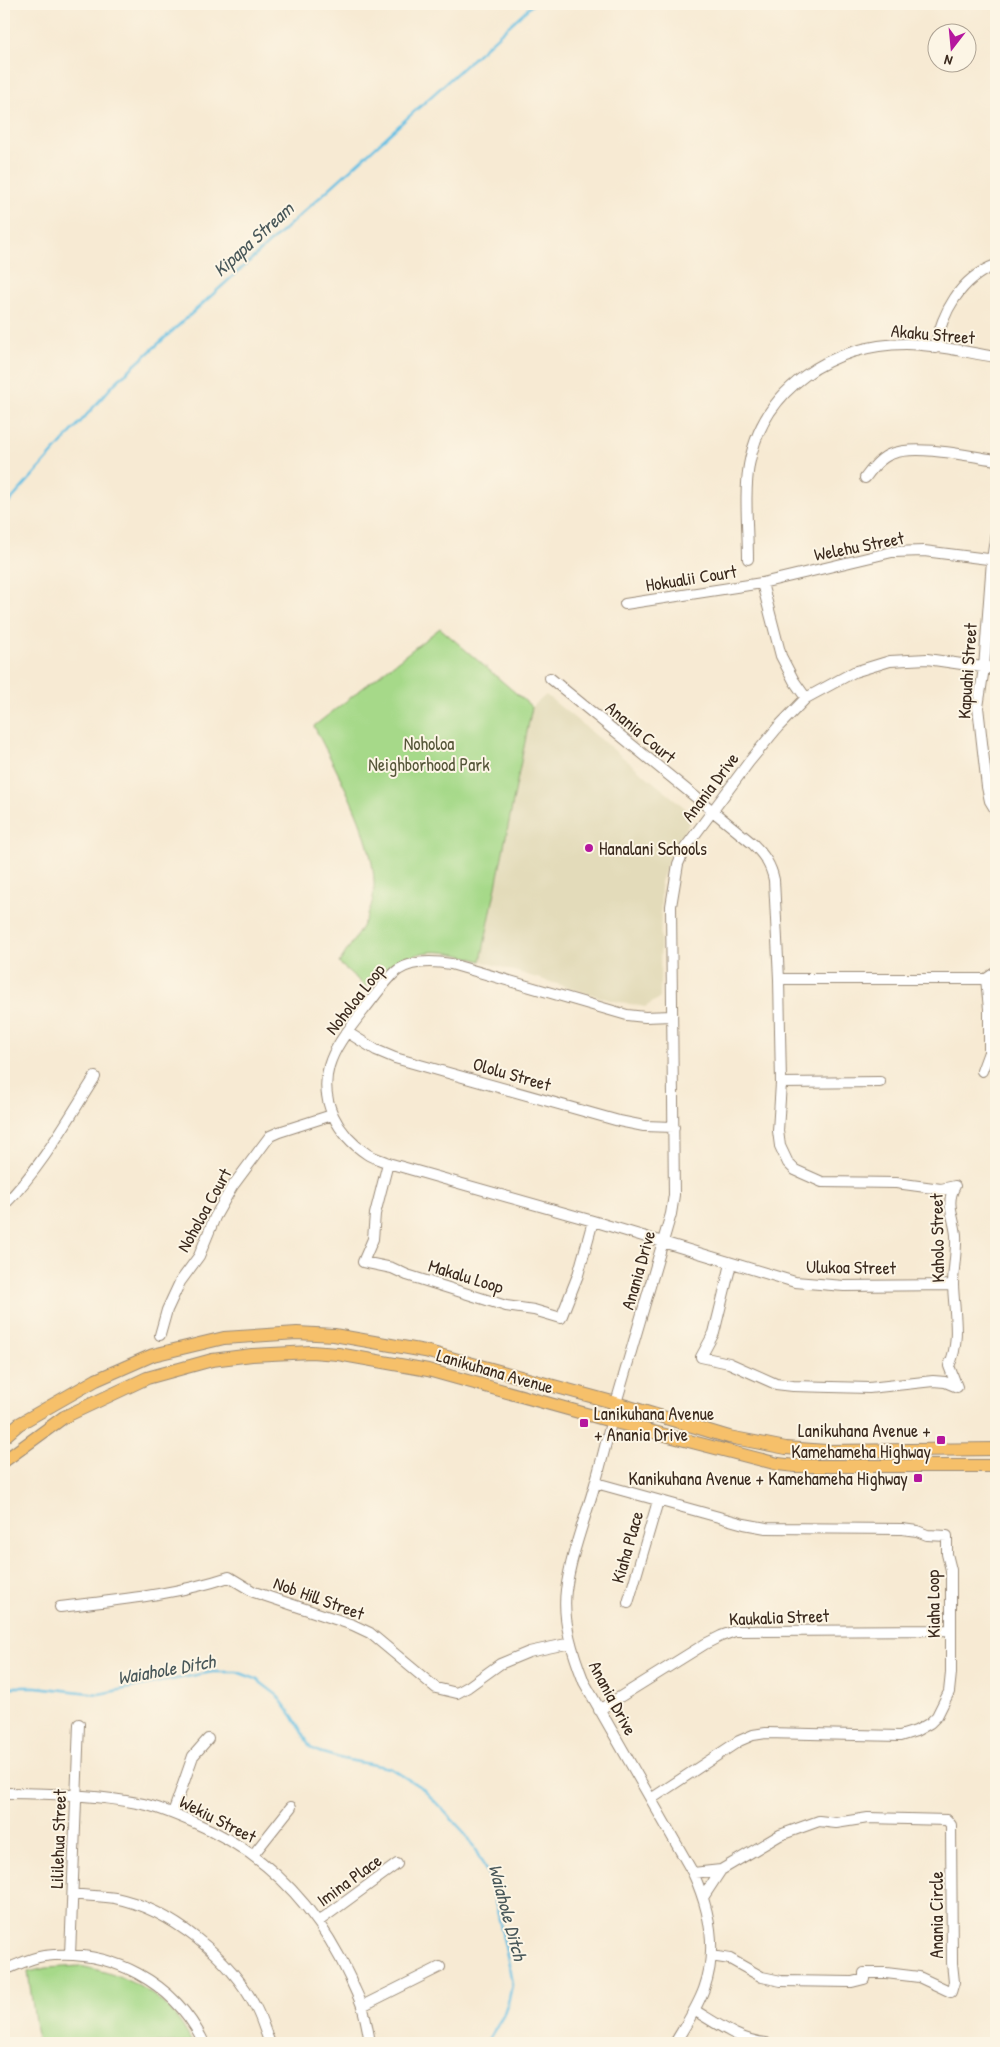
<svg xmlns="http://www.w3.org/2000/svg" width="1000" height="2047" viewBox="0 0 1000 2047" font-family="'Patrick Hand',sans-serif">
<rect width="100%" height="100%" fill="#fcf5e5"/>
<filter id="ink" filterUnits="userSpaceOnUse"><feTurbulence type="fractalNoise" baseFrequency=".02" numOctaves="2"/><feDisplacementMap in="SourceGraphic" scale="10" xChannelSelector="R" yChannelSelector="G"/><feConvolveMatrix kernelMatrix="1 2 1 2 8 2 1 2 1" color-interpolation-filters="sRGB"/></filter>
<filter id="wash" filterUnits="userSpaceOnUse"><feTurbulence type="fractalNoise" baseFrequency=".0096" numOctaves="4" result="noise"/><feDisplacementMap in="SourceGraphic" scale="20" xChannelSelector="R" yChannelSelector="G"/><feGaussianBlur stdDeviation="1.12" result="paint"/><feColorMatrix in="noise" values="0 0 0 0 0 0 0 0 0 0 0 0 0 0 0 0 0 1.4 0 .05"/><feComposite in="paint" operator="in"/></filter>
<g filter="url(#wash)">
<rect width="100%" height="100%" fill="#f7ead3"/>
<!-- built -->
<path fill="#e3dbba" d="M546 695 694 815 669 858 661 882 660 998 645 1007 610 1000 481 961 532 707Z"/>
<!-- green -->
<path fill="#a6d989" stroke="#708254" d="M440 628 532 707 481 961C424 943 412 951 366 987L339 963C350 945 365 926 371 906 387 856 336 771 314 726Z
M80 1966C130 1976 170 1996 192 2043H38L28 1972 46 1968Z"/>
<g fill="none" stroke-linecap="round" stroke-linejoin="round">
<!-- stream -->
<path stroke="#66c0e4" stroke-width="2.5" d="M4 508 115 383 533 4
M4 1687H36L99 1694 212 1672H237L256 1679 277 1695 293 1717 311 1748 319 1752 343 1759 390 1768 422 1788 462 1830 476 1851 489 1877 497 1910 509 1965 512 1985 509 1999 503 2016 486 2043"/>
</g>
</g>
<g filter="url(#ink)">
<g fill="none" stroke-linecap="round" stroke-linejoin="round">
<defs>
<path id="minor" d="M935 348C942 313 960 278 996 265
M865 478C872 469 880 458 891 454 916 444 969 456 996 460
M996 532 992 560 984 668 978 707 987 787 990 801 996 811
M748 559C748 528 744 495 749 465 763 388 832 344 906 344 934 344 969 353 996 357
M762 583 781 656 794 681 806 698
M625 604 762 583 892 552 924 551 996 560
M550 678 753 844C764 855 771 865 774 880L779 979 781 1083 778 1131 780 1146 788 1163 795 1170 822 1182 896 1183 941 1189 955 1186C945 1203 954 1216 956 1235 957 1251 953 1269 953 1285 954 1312 961 1341 949 1366L957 1387 945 1382 933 1381 869 1388 793 1386 776 1384 729 1363 701 1357 714 1333 731 1264
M779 979H986L996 972
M672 1016 645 1017 627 1015 451 964C434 961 413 960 398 970 388 977 372 1000 363 1011 351 1027 335 1045 329 1066 319 1101 338 1135 367 1154 373 1158 382 1160 388 1163L593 1221 795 1282 844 1286 953 1285
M347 1032 376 1050 395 1058 619 1121 644 1126 674 1127
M982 1071 989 1052V1009L986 979
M781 1083 880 1082
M388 1163 375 1214 373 1239 363 1262 392 1268 407 1275 506 1306 534 1310 561 1318 578 1275 593 1221
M4 1205C41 1168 67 1121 95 1077
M160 1335 167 1310 180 1282 199 1256 215 1217 232 1187 264 1144 270 1136 279 1132 332 1115
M596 1483 744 1524 766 1528 902 1529 917 1531 927 1535 947 1536V1554L951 1570V1673L949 1692 937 1716 930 1723 916 1731 900 1736 766 1733 753 1735 739 1741 651 1799
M628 1603 658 1501
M60 1607C116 1600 175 1595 229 1577L254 1592 353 1625 370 1633 436 1688 457 1693 468 1687 500 1664 529 1652 571 1643
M599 1710 705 1644 721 1636 735 1631 950 1630
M4 1793C50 1793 98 1795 143 1804 161 1808 177 1815 193 1822 267 1853 317 1906 350 1978 354 1988 359 1997 362 2006 366 2018 368 2031 370 2043
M173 1813 193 1756 208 1739
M253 1855 291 1807
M693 1873 721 1870 780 1835 819 1821 836 1823 868 1818 947 1820 951 1825 952 1963 954 1982 951 1992 919 1977 886 1973H864V1979L852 1982 781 1981 762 1977 730 1959 711 1956
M73 1894C86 1896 101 1896 115 1898 170 1909 231 1958 256 2008 262 2019 265 2032 270 2043
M704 1896 721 1870
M319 1921 397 1864
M70 1955 79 1724
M4 1970C17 1965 30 1958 44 1956 110 1948 175 1982 204 2043
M362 2006 440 1967
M694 2010C716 2023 740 2041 766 2043
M675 2043C685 2026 697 2008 704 1989 718 1950 710 1910 693 1873L584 1682C573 1654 562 1621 566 1590 571 1554 585 1519 595 1484 603 1457 609 1430 616 1403 634 1340 653 1277 671 1214L674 1195 671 906 678 864 685 848 749 762 778 727 806 698 854 672 890 661 927 659 996 669"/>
<path id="major" d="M4 1437 19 1424 96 1380 153 1355 224 1338 297 1333 334 1335 425 1351 616 1403 729 1437 786 1448 826 1451 996 1449
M4 1461 64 1417 147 1378 212 1360 252 1355 311 1352 338 1354 428 1370 611 1421 778 1464 795 1466H996"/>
</defs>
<!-- minor casing -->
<use href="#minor" stroke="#998a78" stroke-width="12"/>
<!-- major casing -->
<use href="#major" stroke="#998a78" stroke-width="14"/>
<!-- minor -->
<use href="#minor" stroke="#fff" stroke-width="10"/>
<!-- major -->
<use href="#major" stroke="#f6c06b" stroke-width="12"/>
</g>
</g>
<!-- markers -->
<g fill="#b5179e" stroke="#fcf5e5" stroke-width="2">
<circle cx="589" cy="848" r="5"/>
<rect x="579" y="1418" width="10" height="10" rx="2.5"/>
<rect x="936" y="1435" width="10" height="10" rx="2.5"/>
<rect x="913" y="1473" width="10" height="10" rx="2.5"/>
</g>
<g text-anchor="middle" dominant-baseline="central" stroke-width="4" stroke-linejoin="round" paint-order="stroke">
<!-- street labels -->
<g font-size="18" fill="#3b2a1e" stroke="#fcf5e5">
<text transform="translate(933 334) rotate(5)">Akaku Street</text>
<text transform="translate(859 546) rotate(-11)">Welehu Street</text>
<text transform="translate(691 578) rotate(-9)">Hokualii Court</text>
<text transform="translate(967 671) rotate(-86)">Kapuahi Street</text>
<text transform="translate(641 732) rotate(40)">Anania Court</text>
<text transform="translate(710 787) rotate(-53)">Anania Drive</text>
<text transform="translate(355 999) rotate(-52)">Noholoa Loop</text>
<text transform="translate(512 1074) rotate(16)">Ololu Street</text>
<text transform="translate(204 1210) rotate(-61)">Noholoa Court</text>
<text transform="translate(937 1238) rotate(-91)">Kaholo Street</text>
<text transform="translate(851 1267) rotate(1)">Ulukoa Street</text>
<text transform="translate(638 1270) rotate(-74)">Anania Drive</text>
<text transform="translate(466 1276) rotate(17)">Makalu Loop</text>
<text transform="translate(495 1371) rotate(16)">Lanikuhana Avenue</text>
<text transform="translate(627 1547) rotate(-74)">Kiaha Place</text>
<text transform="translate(319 1598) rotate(20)">Nob Hill Street</text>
<text transform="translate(933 1604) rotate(-91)">Kiaha Loop</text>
<text transform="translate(779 1617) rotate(-2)">Kaukalia Street</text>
<text transform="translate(613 1698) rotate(62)">Anania Drive</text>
<text transform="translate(218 1819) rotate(27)">Wekiu Street</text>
<text transform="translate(58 1839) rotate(-88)">Lililehua Street</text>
<text transform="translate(349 1880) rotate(-36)">Imina Place</text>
<text transform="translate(936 1915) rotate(-90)">Anania Circle</text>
</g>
<!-- park labels -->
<g font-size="18" fill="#565639" stroke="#fcf5e5">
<text x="429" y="743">Noholoa<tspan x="429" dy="21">Neighborhood Park</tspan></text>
</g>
<!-- poi labels -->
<g font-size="18" fill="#3b2a1e" stroke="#fcf5e5" text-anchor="start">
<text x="599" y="848">Hanalani Schools</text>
<text x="594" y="1413">Lanikuhana Avenue<tspan x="594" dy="21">+ Anania Drive</tspan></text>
<text x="931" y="1430" text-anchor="end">Lanikuhana Avenue +<tspan x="931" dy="21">Kamehameha Highway</tspan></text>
<text x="908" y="1478" text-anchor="end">Kanikuhana Avenue + Kamehameha Highway</text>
</g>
<!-- water labels -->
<g font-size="19" font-style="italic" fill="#485759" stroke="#fcf5e5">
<text transform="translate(253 239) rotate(-42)">Kipapa Stream</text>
<text transform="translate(166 1669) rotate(-10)">Waiahole Ditch</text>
<text transform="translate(508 1912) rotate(75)">Waiahole Ditch</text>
</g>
</g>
<!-- margin -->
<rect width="1000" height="2047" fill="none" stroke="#fcf5e5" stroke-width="20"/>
<!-- north arrow -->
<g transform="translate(952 48) rotate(196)"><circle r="24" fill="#fcf5e5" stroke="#afa495"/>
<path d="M0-4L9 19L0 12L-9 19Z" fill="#b5179e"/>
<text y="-8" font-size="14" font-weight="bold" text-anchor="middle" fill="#3b2a1e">N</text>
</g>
</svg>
